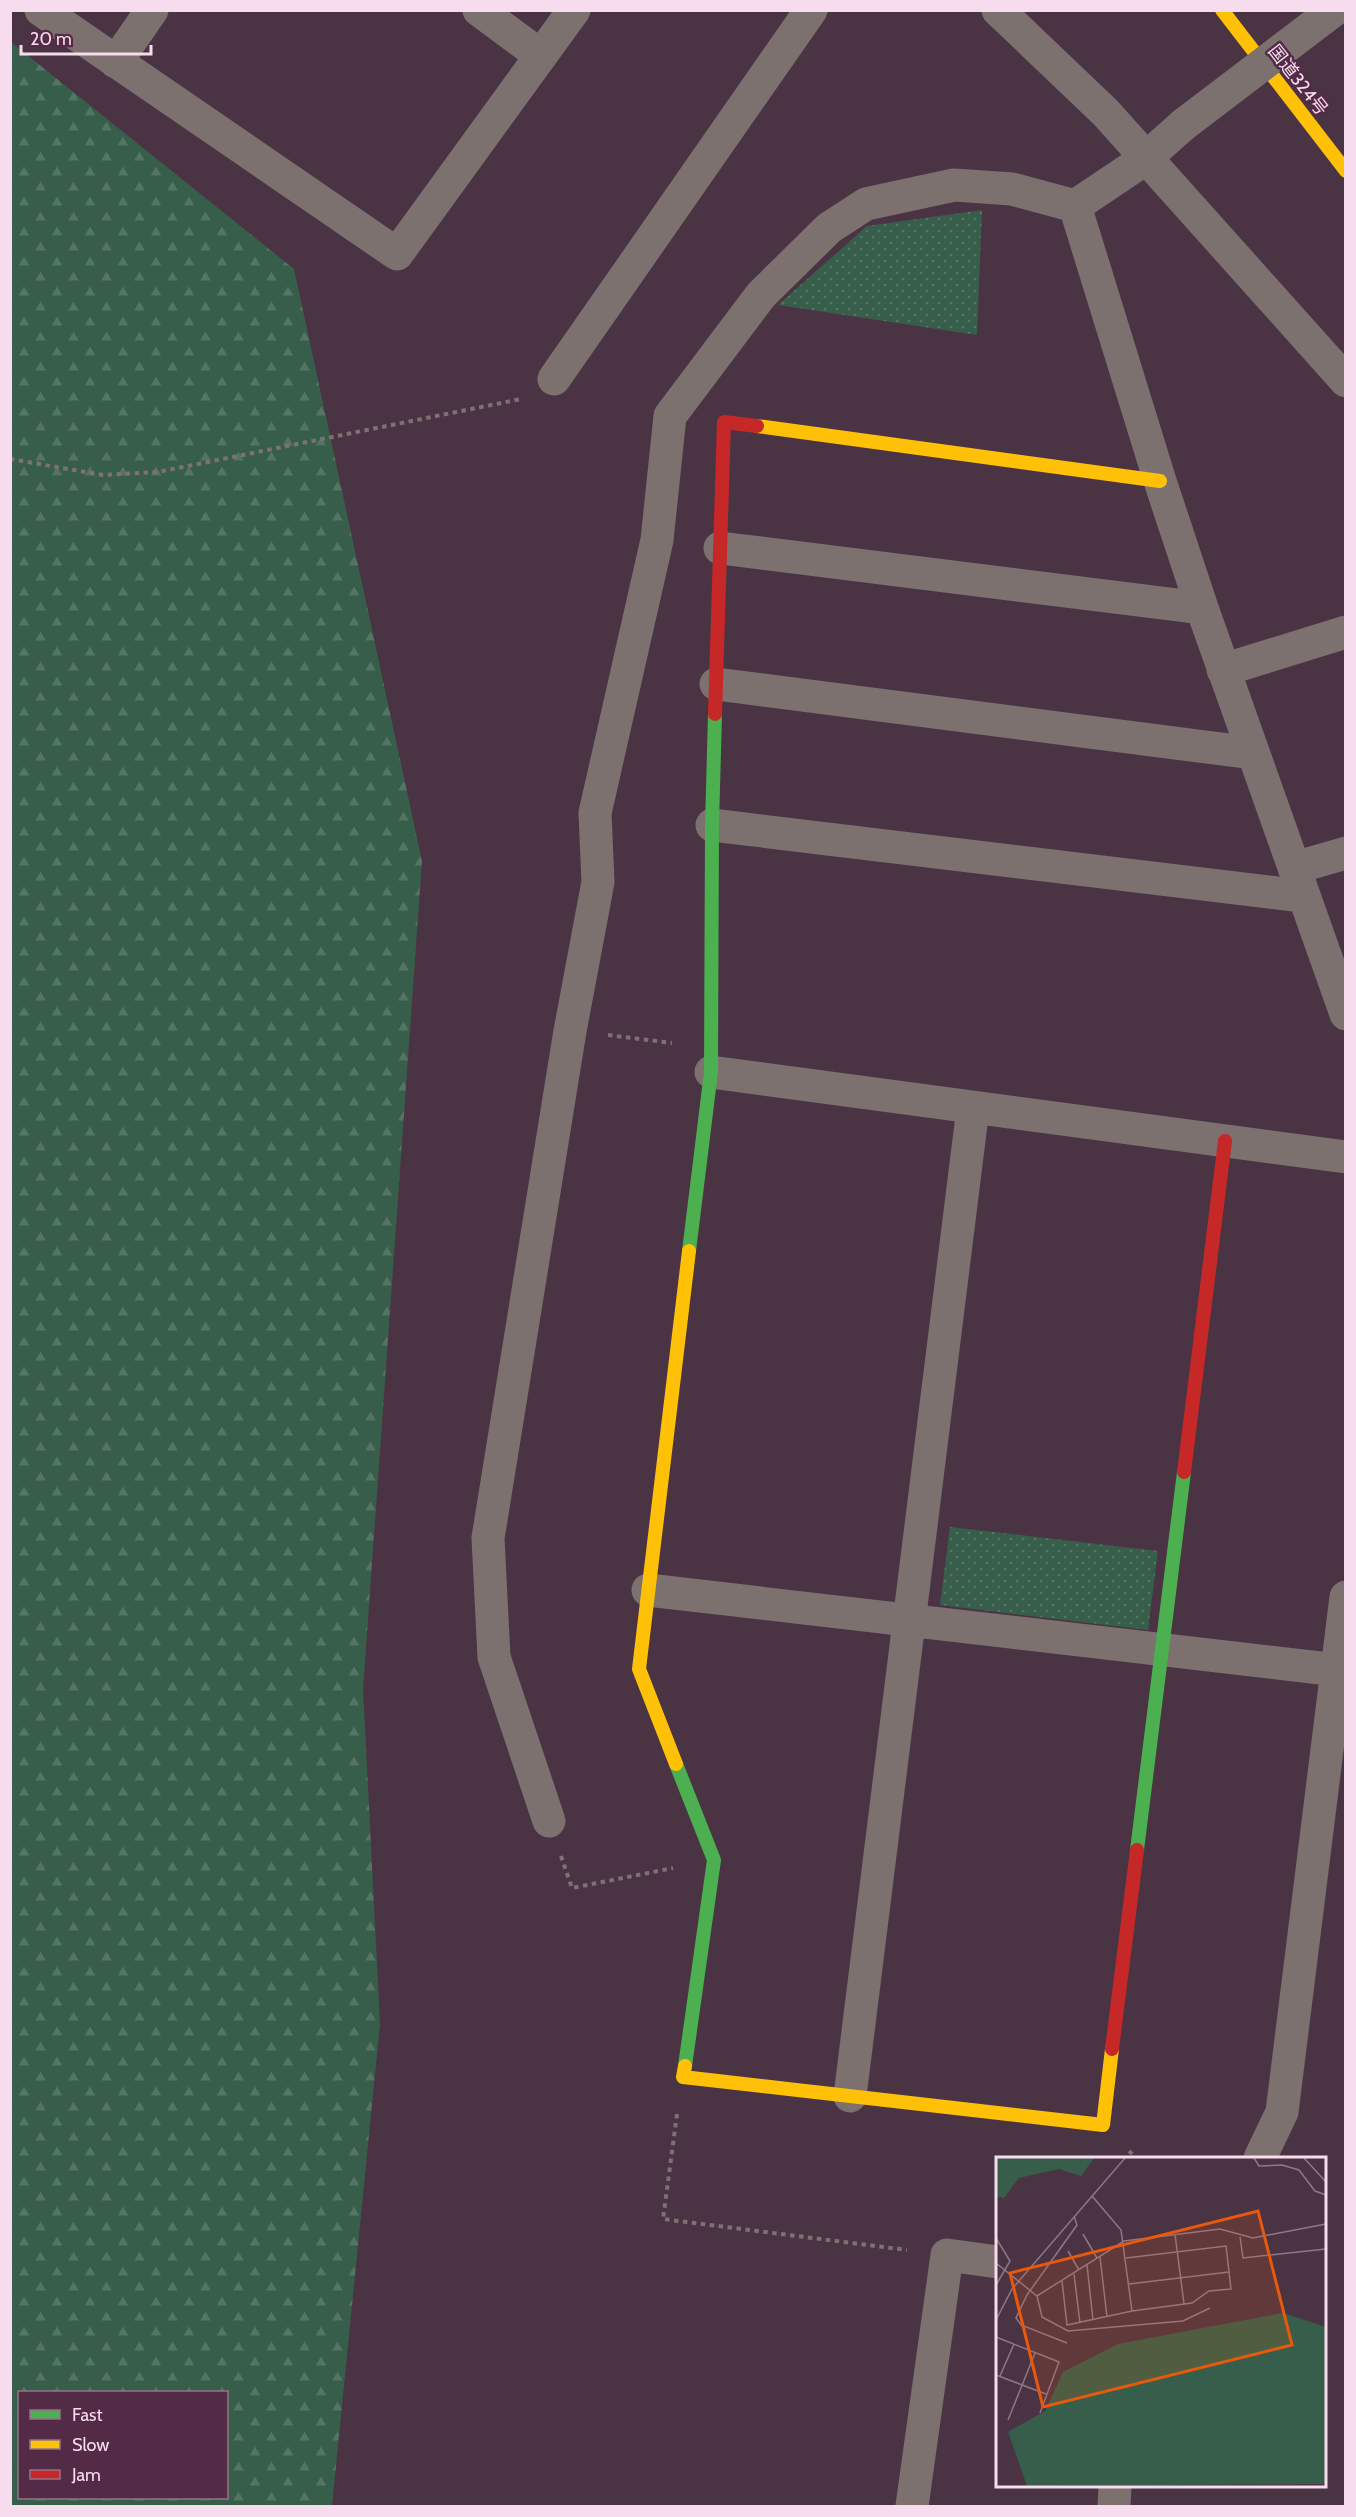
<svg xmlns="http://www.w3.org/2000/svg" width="1356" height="2517" viewBox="0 0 1356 2517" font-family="Cabin,'Noto Sans JP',sans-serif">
<defs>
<pattern id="grass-dots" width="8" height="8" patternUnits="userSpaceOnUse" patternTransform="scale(1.5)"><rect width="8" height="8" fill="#375e4a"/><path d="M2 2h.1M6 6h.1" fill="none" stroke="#557464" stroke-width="1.8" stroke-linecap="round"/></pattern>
<pattern id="forest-firs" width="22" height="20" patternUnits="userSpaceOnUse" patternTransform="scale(1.5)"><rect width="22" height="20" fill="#375e4a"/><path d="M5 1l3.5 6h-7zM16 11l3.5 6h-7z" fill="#557464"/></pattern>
</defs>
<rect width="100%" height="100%" fill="#4a3444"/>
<!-- grass -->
<path fill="url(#grass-dots)" d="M982 210 977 335 778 305 867 226Z
M950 1527 1158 1551 1148 1630 940 1605Z"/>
<!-- forest -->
<path fill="url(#forest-firs)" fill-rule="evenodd" d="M11 42 294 269 422 861 363 1689 380 2024 332 2506H11ZM20 2392H226V2498H20Z"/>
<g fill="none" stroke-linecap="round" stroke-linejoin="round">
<!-- path -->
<path stroke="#7e7174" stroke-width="4" stroke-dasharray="4.5 4.5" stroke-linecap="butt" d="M10 459 103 475 158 472 521 399
M608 1035 672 1043
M561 1856 572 1888 673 1868
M677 2114 663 2219 907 2250
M1129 2151 1136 2158"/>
<!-- street -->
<path stroke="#7d7170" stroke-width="33" d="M41 10 397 254 574 10
M479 10 541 56
M998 10 1106 113 1346 381
M116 62 152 10
M1183 125 1145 159 1075 206 1160 481 1202 608 1346 1014
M554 379 811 10
M720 548 1202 608
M1223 670 1346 632
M716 684 1253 753
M712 825 1303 896
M1294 868 1346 853
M711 1072 1346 1157
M648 1590 1337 1670
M549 1821 494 1657 488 1538 570 1031 598 882 595 813 657 540 670 416 761 295 829 228 866 204 954 185 1012 189 1075 206
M850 2096 973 1108
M1260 2158 1282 2112 1346 1597
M912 2506 947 2255 998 2262
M1114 2506 1115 2486"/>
<!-- fast -->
<path stroke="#4caf50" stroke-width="14" d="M689 1251 711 1072 712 825 715 714
M676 1764 714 1860 685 2066
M1137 1850 1184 1472"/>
<!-- slow -->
<path stroke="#ffc107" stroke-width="14" d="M1222 10 1346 171
M757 426 1160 481
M676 1764 639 1669 689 1251
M685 2066 683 2077 1103 2125 1112 2049"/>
<!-- jam -->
<path stroke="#c62828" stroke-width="14" d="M715 714 724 422 757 426
M1184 1472 1225 1141
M1112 2049 1137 1850"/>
<!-- street-bridge -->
<path stroke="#7d7170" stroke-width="33" d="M1183 125 1334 10"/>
</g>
<g text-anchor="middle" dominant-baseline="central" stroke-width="5" stroke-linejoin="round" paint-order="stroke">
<!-- street labels -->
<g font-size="18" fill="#f7dced" stroke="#532b47">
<text transform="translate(1298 80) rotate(52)">国道324号</text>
</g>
</g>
<!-- overview -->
<g transform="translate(996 2157)">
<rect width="330" height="330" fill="#4a3444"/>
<path d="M0 1H98L85 19 63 12 23 21 8 41 0 39ZM287 156 330 170V327L31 329 12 275 49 254 67 215 122 187Z" fill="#375e4a"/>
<path fill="none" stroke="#8f7788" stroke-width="1.5" d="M258 1 263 9 286 8 303 13 319 34 330 38M308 1 330 25M96 39 125 73 136 154M87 77 101 101M179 77 188 147M244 80 247 101 330 92M0 81 14 104 0 128M72 94 83 113M104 100 111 160M0 106 41 139 128 84 224 72 257 81 330 67M91 108 97 163M78 117 84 166M66 124 71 168 136 154 196 146 213 134 235 132 230 89 130 101M133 127 233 115M41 139 46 160 72 174 187 164 214 151M0 163 16 132 129 1M0 180 63 205 44 256M71 186 25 168 20 161 31 138 81 68 78 59M0 218 50 237M4 219 18 187M12 263 39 196"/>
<path fill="#e8590c" fill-opacity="0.15" stroke="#e8590c" stroke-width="3" d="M262 54 296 188 47 250 14 116Z"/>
<rect width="330" height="330" fill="none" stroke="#f7dced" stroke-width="3"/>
</g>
<!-- border -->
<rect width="1356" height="2517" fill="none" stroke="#f7dced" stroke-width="24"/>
<!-- legend -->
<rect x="18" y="2391" width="210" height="108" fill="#532b47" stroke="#957289" stroke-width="1.5"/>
<rect x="30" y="2410" width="30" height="9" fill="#4caf50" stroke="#957289" stroke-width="1.5"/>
<text x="72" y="2421" font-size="18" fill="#f7dced">Fast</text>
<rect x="30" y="2440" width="30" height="9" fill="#ffc107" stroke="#957289" stroke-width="1.5"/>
<text x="72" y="2451" font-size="18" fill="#f7dced">Slow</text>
<rect x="30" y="2470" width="30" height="9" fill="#c62828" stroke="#957289" stroke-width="1.5"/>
<text x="72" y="2481" font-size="18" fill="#f7dced">Jam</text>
<!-- scale -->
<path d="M21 45v9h130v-9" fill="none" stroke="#f7dced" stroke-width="3"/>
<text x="30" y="45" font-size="18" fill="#f7dced" stroke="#532b47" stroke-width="4.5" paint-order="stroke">20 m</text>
</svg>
